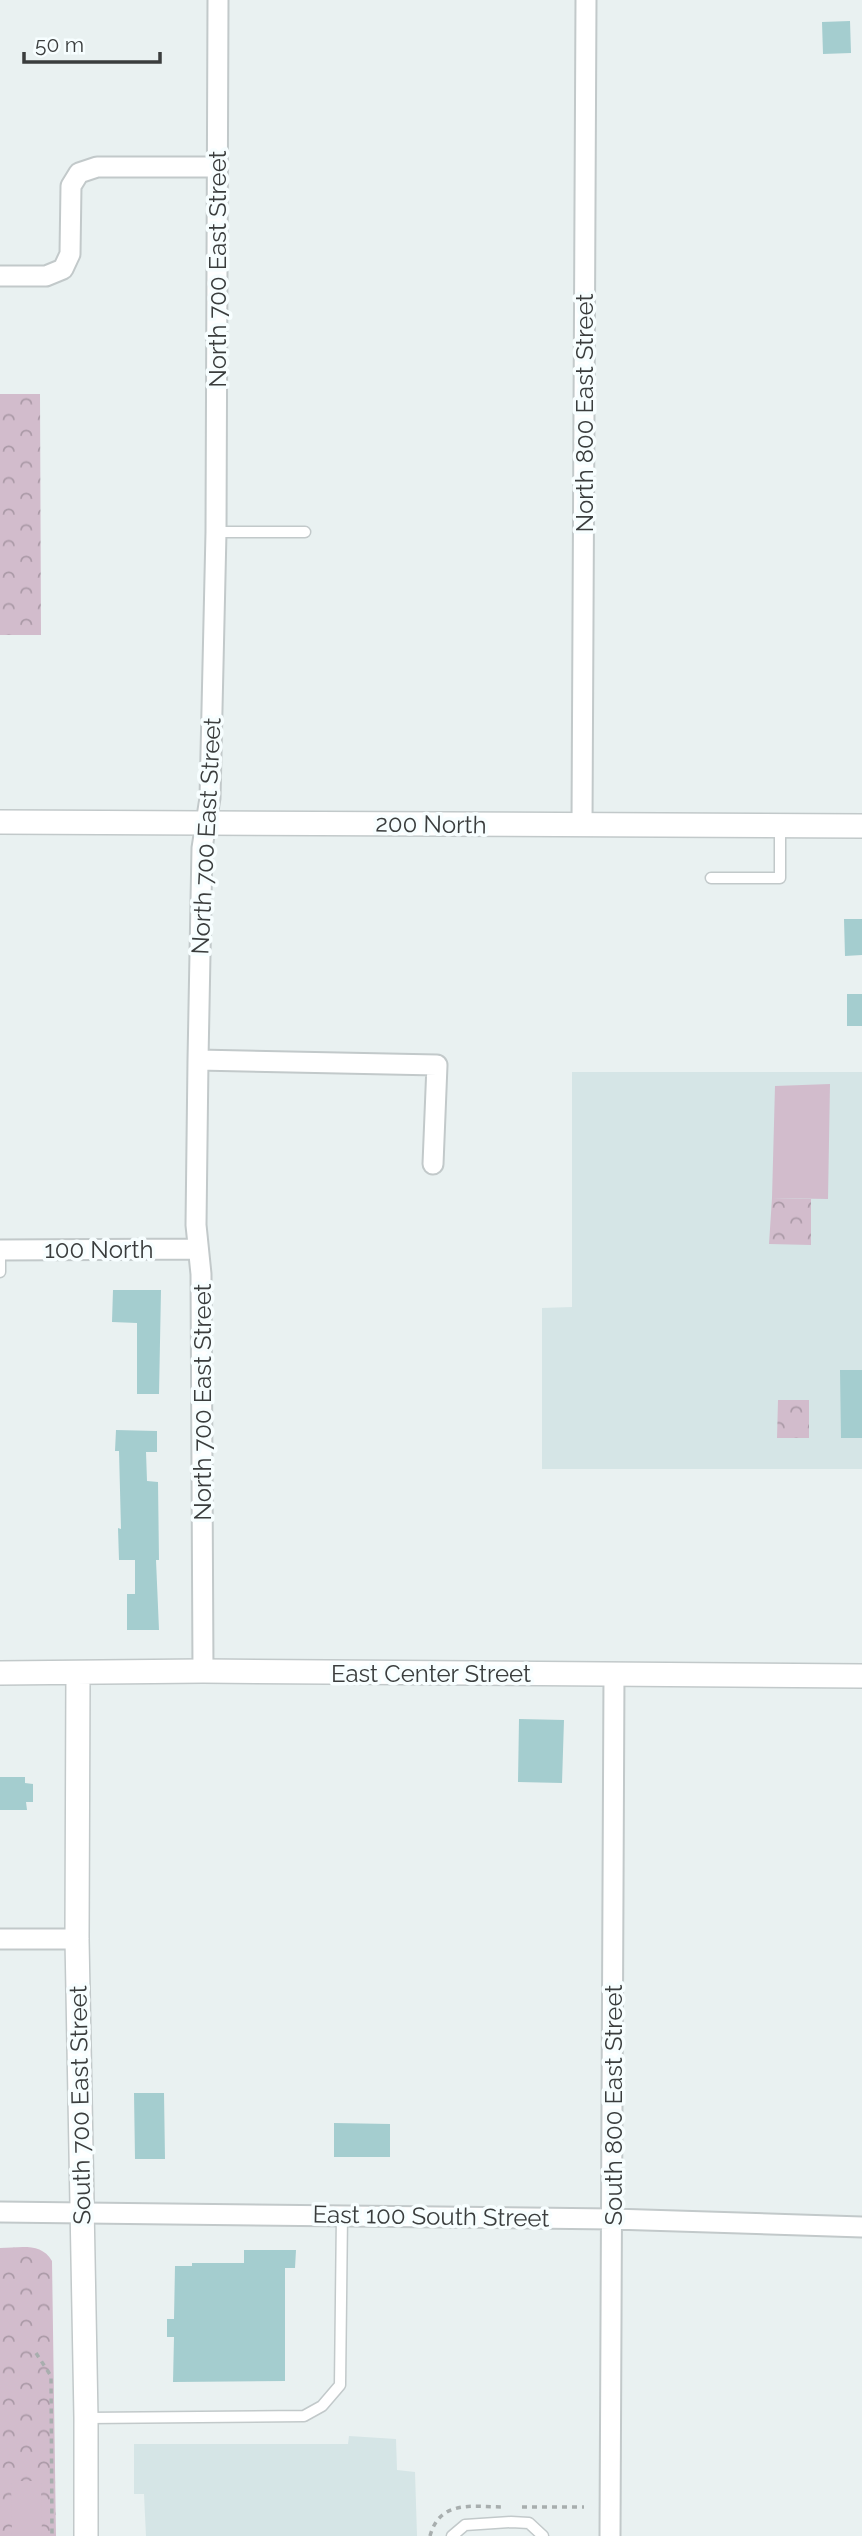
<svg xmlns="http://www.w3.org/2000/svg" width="862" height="2536" viewBox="0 0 862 2536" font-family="Raleway,sans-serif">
<defs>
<pattern id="forest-crowns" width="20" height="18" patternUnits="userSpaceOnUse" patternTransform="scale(1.75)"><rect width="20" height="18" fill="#d2bccc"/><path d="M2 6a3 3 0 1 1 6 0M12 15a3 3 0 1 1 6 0" fill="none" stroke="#ab9aa7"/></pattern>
</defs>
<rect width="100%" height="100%" fill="#e9f1f1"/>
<!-- built -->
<path fill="#d5e5e6" d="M572 1072H862V1469H542V1308L572 1307Z
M349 2436 396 2439 397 2470 415 2472 417 2536H146L144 2494H134V2444H348Z"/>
<!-- forest -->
<path fill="url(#forest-crowns)" d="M0 394H40L41 635H0Z
M772 1198 811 1199V1245L769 1244Z
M778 1400H809V1438H777Z
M0 2248C20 2248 41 2242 52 2261L56 2536H0Z"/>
<!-- pitch -->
<path fill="#d2bccc" d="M830 1084 828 1199 772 1198 775 1086Z
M11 2481H41L42 2536H12Z"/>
<!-- building -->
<path fill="#a4cdcf" d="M850 21 851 53 823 54 822 22Z
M844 919H862V955L845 956Z
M847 994H862V1026H847Z
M113 1290H161L159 1394H137V1323L112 1322Z
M840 1370H862V1438H841Z
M116 1430 157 1431V1452H146L147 1481 158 1482 159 1560H156L159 1630H127V1594H135V1560H119L118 1528 121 1529 119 1451H115Z
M519 1719 564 1720 562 1783 518 1782Z
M0 1777H25V1783L33 1784V1802H26L27 1810H0Z
M134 2093H164L165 2159H135Z
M334 2123 390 2124V2157H334Z
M244 2250H296L295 2268H285V2381L173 2382 174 2337H167V2319H174L175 2266H192V2263H244Z"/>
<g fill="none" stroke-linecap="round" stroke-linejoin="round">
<defs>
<path id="service" d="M216 532H305
M711 878H780V827
M0 1272V1250
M87 2418 304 2416 322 2406 340 2385 342 2214
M452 2536 465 2525 511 2522 529 2523 543 2536"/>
<path id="minor" d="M0 276H46L63 269 70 254 71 186 79 173 97 167H217
M582 825 586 0
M198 1060 437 1065 433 1164
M0 1250 198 1249
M203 1671 201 1274 196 1225 198 1060 202 848 210 798 216 532 218 0
M0 1939H77
M0 2212 613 2219 862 2227
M610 2536 614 1674"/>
<path id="tertiary" d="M0 822 862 826
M0 1673 203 1671 862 1676
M78 1673 77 1939 86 2418V2536"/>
</defs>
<!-- service casing -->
<use href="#service" stroke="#c2c9ca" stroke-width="13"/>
<!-- minor casing -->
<use href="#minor" stroke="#c2c9ca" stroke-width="23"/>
<!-- tertiary casing -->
<use href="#tertiary" stroke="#c2c9ca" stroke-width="26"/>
<!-- path -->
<path stroke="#a8aeae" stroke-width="3.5" stroke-dasharray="5 5" stroke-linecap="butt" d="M36 2353 51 2376 52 2536
M522 2507H584
M430 2536C440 2499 473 2507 504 2507"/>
<!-- service -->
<use href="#service" stroke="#fff" stroke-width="10"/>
<!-- minor -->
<use href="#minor" stroke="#fff" stroke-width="19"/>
<!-- tertiary -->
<use href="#tertiary" stroke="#fff" stroke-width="23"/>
</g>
<g text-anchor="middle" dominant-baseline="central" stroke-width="7" stroke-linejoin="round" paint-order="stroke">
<!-- street labels -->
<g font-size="24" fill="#3a3d3d" stroke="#f7feff">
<text transform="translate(217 269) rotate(-90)">North 700 East Street</text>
<text transform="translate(584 413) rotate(-90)">North 800 East Street</text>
<text transform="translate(431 824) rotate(1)">200 North</text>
<text transform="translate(206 836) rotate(-87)">North 700 East Street</text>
<text x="99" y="1249">100 North</text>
<text transform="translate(202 1402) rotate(-90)">North 700 East Street</text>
<text x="431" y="1673">East Center Street</text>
<text transform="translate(80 2105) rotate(-91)">South 700 East Street</text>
<text transform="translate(613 2105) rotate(-90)">South 800 East Street</text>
<text transform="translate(431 2216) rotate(1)">East 100 South Street</text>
</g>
</g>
<!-- scale -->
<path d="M24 52v10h136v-10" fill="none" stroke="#3a3d3d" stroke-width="3.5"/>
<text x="35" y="52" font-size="21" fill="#3a3d3d" stroke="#f7feff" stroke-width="5" paint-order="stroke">50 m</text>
</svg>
